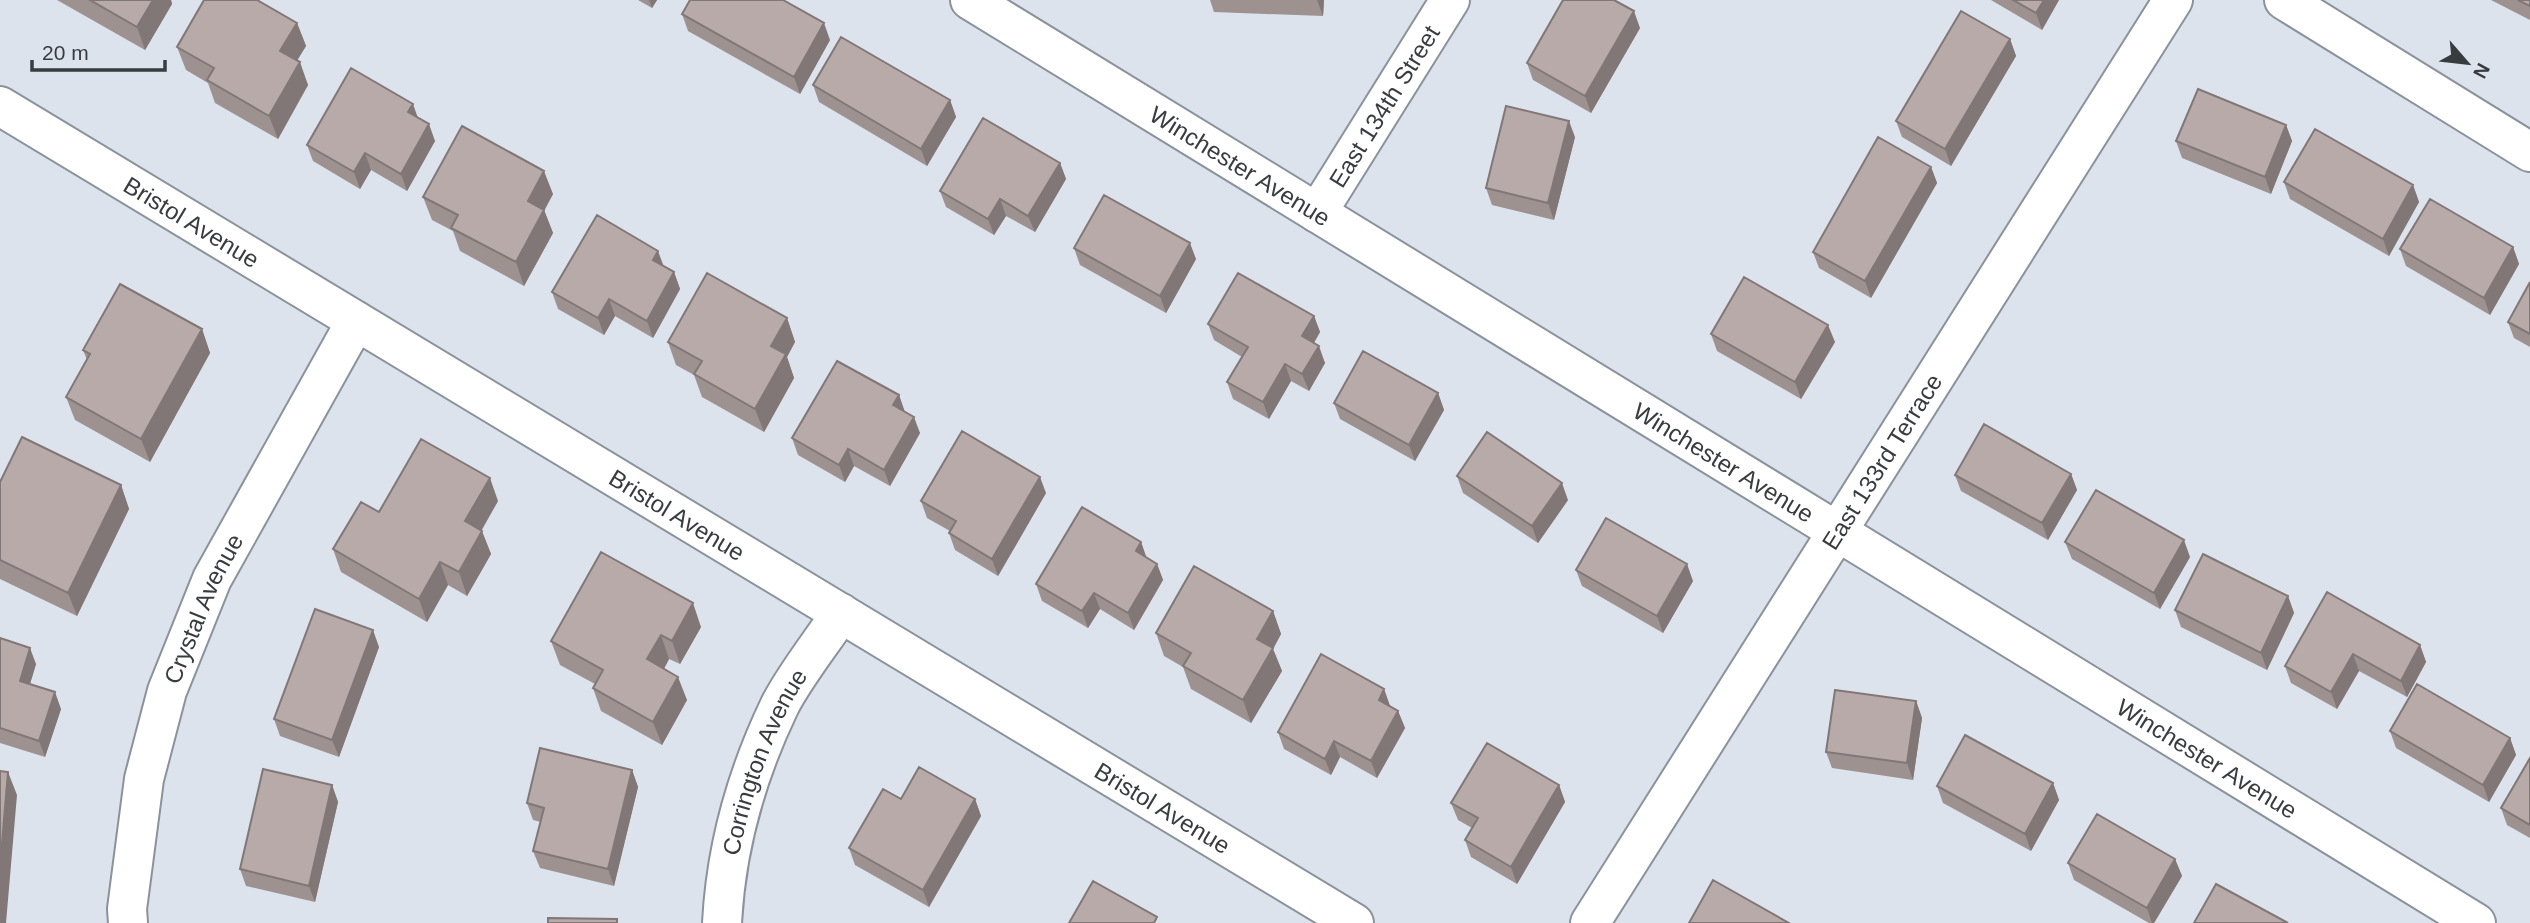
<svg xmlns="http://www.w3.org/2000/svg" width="2530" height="923" viewBox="0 0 2530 923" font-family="Helvetica,sans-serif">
<rect width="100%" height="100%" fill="#dce3ed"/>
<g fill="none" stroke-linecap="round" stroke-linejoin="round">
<defs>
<g id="minor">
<path id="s1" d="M970 0 2476 923"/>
<path d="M2284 0 2530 152"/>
<path id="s2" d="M0 106 1354 923"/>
<path id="s3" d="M1317 213 1450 0"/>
<path id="s4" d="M128 923 127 909 144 779 167 691 212 579 356 321"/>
<path id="s5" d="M722 923C726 847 746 776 779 707 793 678 822 642 841 613"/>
<path id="s6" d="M1590 923 2173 0"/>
</g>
</defs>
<!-- minor casing -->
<use href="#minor" stroke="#8b929b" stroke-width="42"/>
<!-- minor -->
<use href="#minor" stroke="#fff" stroke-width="38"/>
</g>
<!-- wall -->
<path fill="#9d9290" d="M57 0H171L172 4 145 50Z
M638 0H657L652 8Z
M1210 0H1324L1323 16 1214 12Z
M1991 0H2059L2042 30Z
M2491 0H2530V20Z
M682 14 830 40 800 94 688 31Z
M297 23 306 46 297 60 308 85 278 139 215 103 208 83 186 70 177 47Z
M1640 28 1591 113 1533 80 1527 63Z
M2010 39 2016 56 1951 166 1902 137 1896 121Z
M813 85 950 100 956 117 927 166 819 102Z
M418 118 435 141 407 191 371 170 360 189 313 161 307 145Z
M2286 125 2292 141 2271 194 2182 158 2176 141Z
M1575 137 1554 220 1492 205 1486 188Z
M1060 163 1066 179 1035 232 1006 216 994 235 946 207 940 191Z
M1931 167 1937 183 1871 298 1819 268 1813 252Z
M2284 182 2413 185 2419 202 2389 256 2290 199Z
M553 194 544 210 553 233 524 286 460 251 453 231 432 220 423 197Z
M2513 247 2519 264 2490 315 2406 266 2400 249Z
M1074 248 1196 259 1166 313 1080 265Z
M664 266 674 272 680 289 653 338 615 316 604 335 558 309 552 292Z
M2530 282V347L2514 338 2508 322Z
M1314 316 1320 332 1314 343 1325 363 1309 391 1291 381 1269 419 1233 399 1227 382 1242 357 1214 340 1208 324Z
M787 318 795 342 787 357 794 378 764 432 702 397 694 375 676 365 668 342Z
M202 329 210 353 150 462 75 420 66 397 87 360 83 350Z
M1711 334 1835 342 1801 399 1717 351Z
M1438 393 1444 410 1415 461 1340 419 1334 403Z
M899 395 904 411 920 433 890 486 854 466 845 482 798 455 792 438Z
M2071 474 2077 490 2048 540 1961 491 1955 475Z
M1457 476 1568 500 1538 543 1463 493Z
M0 482 121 485 129 509 77 616 0 579Z
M1046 493 998 576 955 550 949 533 950 531 927 518 921 501Z
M498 501 481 530 491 554 467 596 448 585 427 622 341 572 333 549 379 512Z
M1141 542 1146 557 1157 564 1163 580 1134 630 1100 609 1088 628 1042 601 1036 584Z
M2065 542 2190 557 2160 609 2072 559Z
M1576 570 1693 581 1663 633 1582 586Z
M2327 592 2420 645 2426 662 2407 697 2359 671 2337 709 2291 683 2285 666Z
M2288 596 2294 613 2267 670 2181 627 2175 610Z
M1273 611 1281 634 1273 649 1282 671 1251 723 1191 689 1183 667 1164 656 1156 633Z
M701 627 680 664 669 659 664 669 687 700 662 745 601 711 593 688 595 684 560 665 551 641Z
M0 638 36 664 30 684 61 709 45 757 0 743Z
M379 647 339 757 280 736 274 719Z
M1384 689 1390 706 1398 711 1405 728 1377 778 1340 757 1331 775 1284 749 1278 732Z
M1916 701 1922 718 1913 780 1832 768 1826 752Z
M2390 731 2510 738 2516 755 2489 802 2396 748Z
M2530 758V838L2507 825 2501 808Z
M632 770 638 787 614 886 540 868 533 851 541 822 533 820 527 803Z
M2053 783 2059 800 2031 851 1943 803 1937 786Z
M332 785 338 802 315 902 246 886 240 869Z
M1559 785 1565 802 1517 884 1471 857 1465 840 1472 828 1458 820 1451 803Z
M901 799H975L981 816 929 907 855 865 849 848Z
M2175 859 2182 876 2154 923H2149L2074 880 2068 863Z"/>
<!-- shaded-wall -->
<path fill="#807776" d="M153 0H171L172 4 145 50 137 27Z
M649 0H657L652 8Z
M1317 0H1324L1323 16Z
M2044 0H2059L2042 30 2036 13Z
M1634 11 1640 28 1591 113 1585 96Z
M297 23 306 46 289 74 280 51Z
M824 23 830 40 800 94 794 77Z
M2010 39 2016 56 1951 166 1945 149Z
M300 62 308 85 278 139 269 116Z
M950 100 956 117 927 166 921 149Z
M413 104 419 121 408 112Z
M1569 121 1575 137 1554 220 1548 203Z
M429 124 435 141 407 191 401 174Z
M2286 125 2292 141 2271 194 2265 177Z
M365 153 371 170 360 189 354 172Z
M1060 163 1066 179 1035 232 1028 216Z
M1931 167 1937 183 1871 298 1865 281Z
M544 171 553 194 541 217 544 210 553 233 524 286 516 262 528 201Z
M2413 185 2419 202 2389 256 2383 239Z
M1000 199 1006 216 994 235 988 219Z
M1190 243 1196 259 1166 313 1160 296Z
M2513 247 2519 264 2490 315 2484 298Z
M658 251 664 267 653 260Z
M674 272 680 289 653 338 647 321Z
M609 299 615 316 604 335 598 318Z
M1314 316 1320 332 1308 353 1302 336Z
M787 318 795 342 787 357 794 378 764 432 755 409 771 346Z
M1828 325 1835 342 1801 399 1795 382Z
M202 329 210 353 150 462 141 439Z
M1319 346 1325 363 1309 391 1302 374Z
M1285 364 1291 381 1269 419 1263 402Z
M1438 393 1444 410 1415 461 1409 445Z
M899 395 905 412 893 405Z
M914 417 920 433 890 486 884 470Z
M848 449 854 466 845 482 839 465Z
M2071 474 2077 490 2048 540 2042 523Z
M1040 477 1046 493 998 576 992 559Z
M490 478 498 501 474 544 465 521Z
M1562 483 1568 500 1538 543 1532 526Z
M121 485 129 509 77 616 68 593Z
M482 531 491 554 467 596 459 572Z
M2184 540 2190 557 2160 609 2154 593Z
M1141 542 1147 559 1136 551Z
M440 562 448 585 427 622 419 599Z
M1157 564 1163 580 1134 630 1128 613Z
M1687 564 1693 581 1663 633 1657 616Z
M1094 593 1100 609 1088 628 1082 611Z
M2288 596 2294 613 2267 670 2261 653Z
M693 603 701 627 680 664 672 641Z
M1273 611 1281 634 1273 649 1282 671 1251 723 1243 700 1257 639Z
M373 630 379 647 339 757 332 740Z
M661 635 669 659 656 683 647 659Z
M2420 645 2426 662 2407 697 2401 681Z
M30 648 36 664 26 697 20 681Z
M2353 654 2359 671 2337 709 2331 692Z
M678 677 687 700 662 745 653 722Z
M1384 689 1390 706 1385 716 1379 700Z
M55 692 61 709 45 757 39 741Z
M1916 701 1922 718 1913 780 1907 763Z
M1398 711 1405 728 1377 778 1371 761Z
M2510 738 2516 755 2489 802 2483 785Z
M1334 741 1340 757 1331 775 1325 759Z
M632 770 638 787 614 886 608 869Z
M8 772 17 795 6 923H0V867Z
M2053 783 2059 800 2031 851 2025 834Z
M332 785 338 802 315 902 309 886Z
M1559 785 1565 802 1517 884 1511 867Z
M975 799 981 816 929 907 923 890Z
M2175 859 2182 876 2154 923H2152L2147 908Z"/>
<!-- building -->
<path fill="#b7aaa8" stroke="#807776" stroke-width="2" d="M90 0H153L137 27Z
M204 0H257L297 23 280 51 300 62 269 116 207 80 214 68 177 47Z
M690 0H783L824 23 794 77 682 14Z
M1563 0H1614L1634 11 1585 96 1527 63Z
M2013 0H2044L2036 13Z
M2518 0H2530V6Z
M1961 11 2010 39 1945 149 1896 121Z
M841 37 950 100 921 149 813 85Z
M351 68 413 104 408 112 429 124 401 174 365 153 354 172 307 145Z
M2198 89 2286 125 2265 177 2176 141Z
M1506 106 1569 121 1548 203 1486 188Z
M983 118 1060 163 1028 216 1000 199 988 219 940 191Z
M462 126 544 171 528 201 544 210 516 262 451 228 458 215 423 197Z
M2315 129 2413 185 2383 239 2284 182Z
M1878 137 1931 167 1865 281 1813 252Z
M1104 195 1190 243 1160 296 1074 248Z
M2430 199 2513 247 2484 298 2400 249Z
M597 215 658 251 653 260 674 272 647 321 609 299 598 318 552 292Z
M707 273 787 318 771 346 786 354 755 409 694 374 702 361 668 342Z
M1238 273 1314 316 1302 336 1319 346 1302 374 1285 364 1263 402 1227 382 1248 347 1208 324Z
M1744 277 1828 325 1795 382 1711 334Z
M2530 282V334L2508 322Z
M120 284 202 329 141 439 66 397 90 354 83 350Z
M1363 351 1438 393 1409 445 1334 403Z
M837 361 899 395 893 405 914 417 884 470 848 449 839 465 792 438Z
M1984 424 2071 474 2042 523 1955 475Z
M962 431 1040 477 992 559 949 533 956 521 921 501Z
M1487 432 1562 483 1532 526 1457 476Z
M22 437 121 485 68 593 0 560V482Z
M421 439 490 478 465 521 482 531 459 572 440 562 419 599 333 549 361 502 379 512Z
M2096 490 2184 540 2154 593 2065 542Z
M1082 507 1141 542 1136 551 1157 564 1128 613 1094 593 1082 611 1036 584Z
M1606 518 1687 564 1657 616 1576 570Z
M601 552 693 603 672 641 661 635 647 659 678 677 653 722 593 688 603 670 551 641Z
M2203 554 2288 596 2261 653 2175 610Z
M1194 566 1273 611 1257 639 1273 648 1243 700 1183 666 1191 653 1156 633Z
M2327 592 2420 645 2401 681 2353 654 2331 692 2285 666Z
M315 609 373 630 332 740 274 719Z
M0 638 30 648 20 681 55 692 39 741 0 728Z
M1321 654 1384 689 1379 700 1398 711 1371 761 1334 741 1325 759 1278 732Z
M2417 684 2510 738 2483 785 2390 731Z
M1835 690 1916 701 1907 763 1826 752Z
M1965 735 2053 783 2025 834 1937 786Z
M1487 743 1559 785 1511 867 1465 840 1478 818 1451 803Z
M540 748 632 770 608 869 533 851 544 808 527 803Z
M2530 758V825L2501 808Z
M919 767 975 799 923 890 849 848 883 789 901 799Z
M263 769 332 785 309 886 240 869Z
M0 771 8 772 0 867Z
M2097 814 2175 859 2147 908 2068 863Z
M1713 880 1789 923H1689Z
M1093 881 1157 917 1154 923H1069Z
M2216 884 2288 923H2194Z
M548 918 617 919V923H548Z"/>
<g text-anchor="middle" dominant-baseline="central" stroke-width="6" stroke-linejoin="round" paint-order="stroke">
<!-- street labels -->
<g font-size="24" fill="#393c3f" stroke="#dce3ed">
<text stroke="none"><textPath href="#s3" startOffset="126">East 134th Street</textPath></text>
<text stroke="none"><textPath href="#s1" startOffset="317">Winchester Avenue</textPath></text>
<text stroke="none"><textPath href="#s2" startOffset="224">Bristol Avenue</textPath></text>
<text stroke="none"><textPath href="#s1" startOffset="884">Winchester Avenue</textPath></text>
<text stroke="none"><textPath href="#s6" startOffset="546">East 133rd Terrace</textPath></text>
<text stroke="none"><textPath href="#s2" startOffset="791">Bristol Avenue</textPath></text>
<text stroke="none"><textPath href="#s4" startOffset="326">Crystal Avenue</textPath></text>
<text stroke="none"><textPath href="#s1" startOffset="1451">Winchester Avenue</textPath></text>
<text stroke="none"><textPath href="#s5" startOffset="168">Corrington Avenue</textPath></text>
<text stroke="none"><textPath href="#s2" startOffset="1358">Bristol Avenue</textPath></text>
</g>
</g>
<!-- north arrow -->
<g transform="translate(2467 63) rotate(118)" stroke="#dce3ed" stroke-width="5" paint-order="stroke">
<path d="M0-5L12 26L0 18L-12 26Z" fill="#393c3f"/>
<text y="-10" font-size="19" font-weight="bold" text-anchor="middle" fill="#393c3f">N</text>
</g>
<!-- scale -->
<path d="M32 60v10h133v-10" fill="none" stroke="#393c3f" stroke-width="3.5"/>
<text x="42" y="60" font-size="21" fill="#393c3f" stroke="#dce3ed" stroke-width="5" paint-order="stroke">20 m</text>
</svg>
